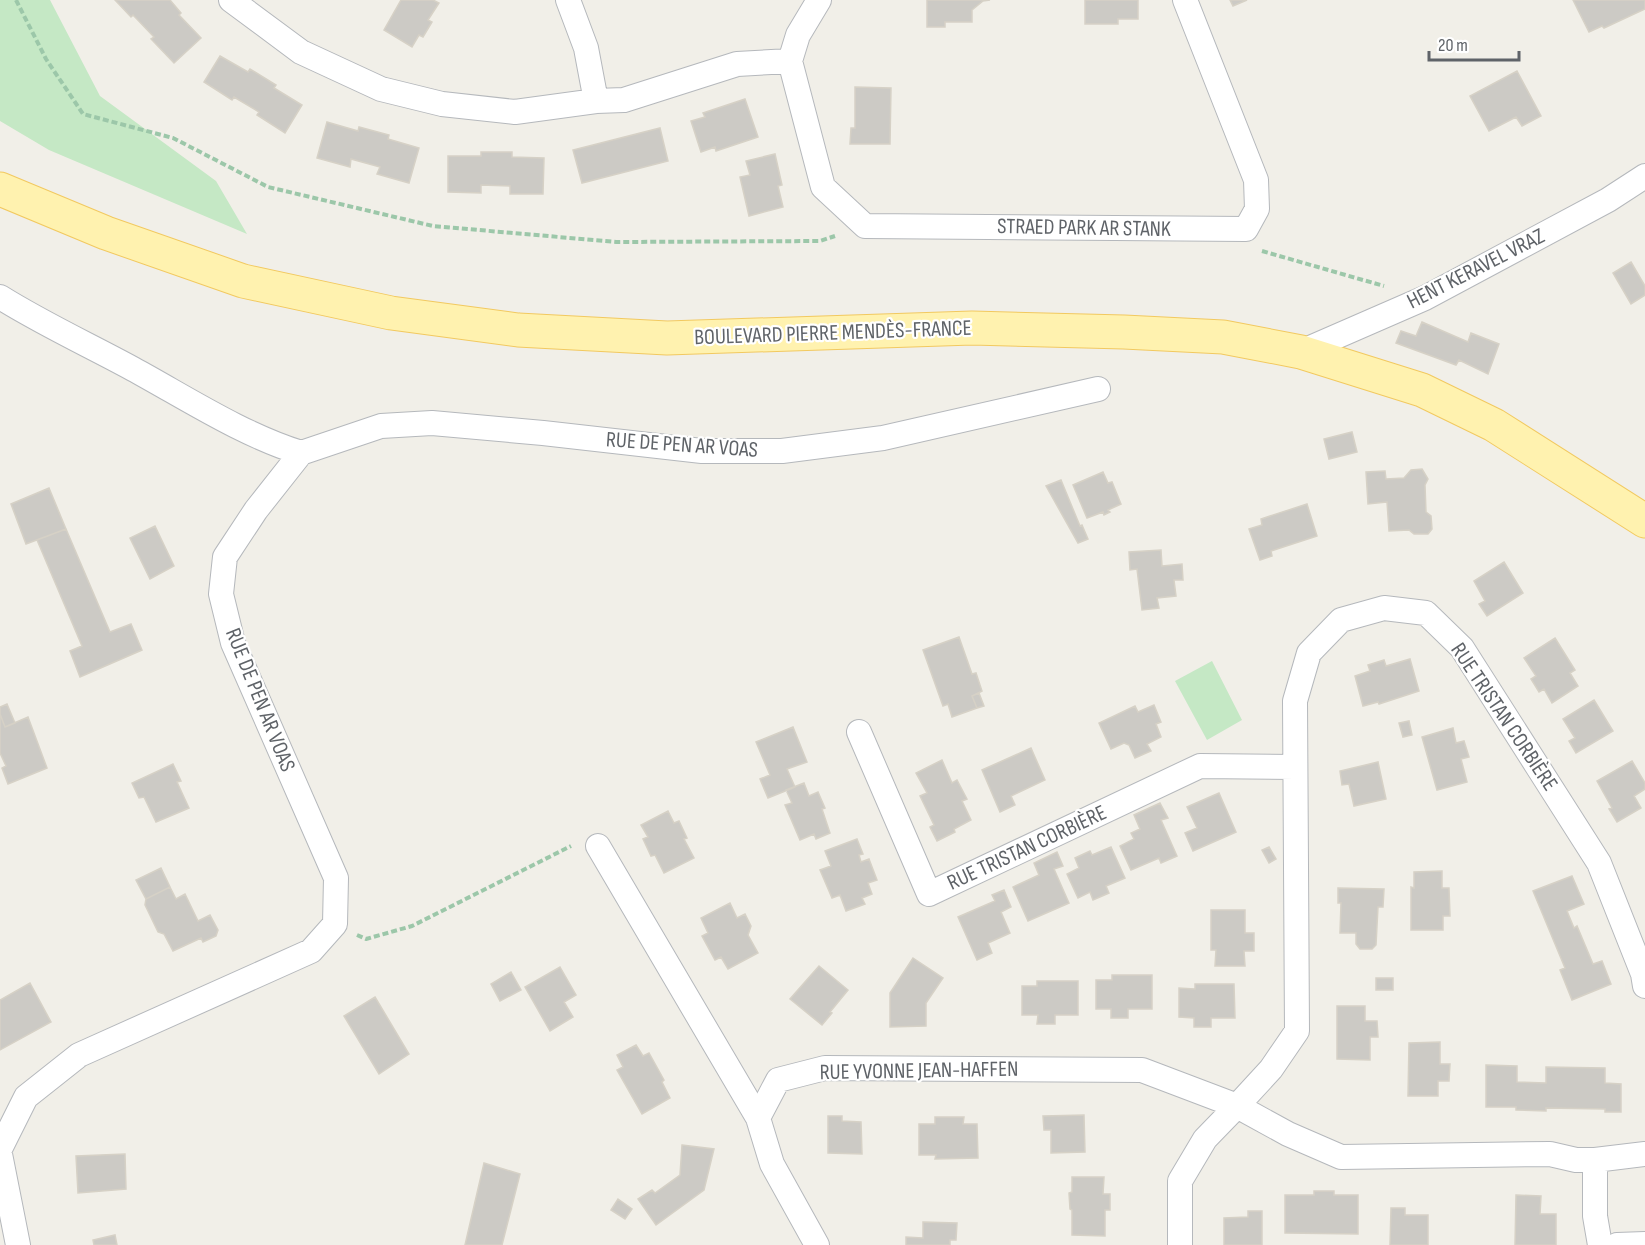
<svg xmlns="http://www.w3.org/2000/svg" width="1645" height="1245" viewBox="0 0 1645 1245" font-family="'Sofia Sans Condensed',sans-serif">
<rect width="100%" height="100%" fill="#f1efe8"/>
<!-- green -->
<path fill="#c5e8c5" d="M0 0H50L100 96 216 181 247 234 49 150 0 121Z
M1212 661 1242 720 1207 740 1175 681Z"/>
<!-- building -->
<path fill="#cccac5" stroke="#d6d1c6" stroke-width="1.5" d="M115 0H170L181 13 179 15 201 38 174 63 151 39 154 37 133 15 131 17Z
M401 0H433L439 3 428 20 432 22 423 37 419 35 412 47 384 30Z
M927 0H990L983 1 972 10V22H945V27H927Z
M1085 0H1138V19H1118V24H1085Z
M1230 0H1247L1233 6Z
M1573 0H1645V9L1604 28 1602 26 1589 32Z
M220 56 248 72 250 69 276 85 274 88 302 105 285 133 257 115 259 112 234 97 232 100 204 82Z
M1517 71 1541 116 1522 126 1516 117 1489 131 1470 96Z
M855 87 891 88 890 144H850L851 128H855Z
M745 99 758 137 716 151 715 147 701 152 691 121 705 117 703 113Z
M327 122 358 131 359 127 389 135 388 139 419 148 409 183 377 174 380 167 351 159 350 167 317 158Z
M660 128 668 161 582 183 573 150Z
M481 152H512V157L544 158 543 194H510V186L481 185V193L448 192V156H481Z
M775 154 782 185 778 186 783 207 749 216 740 177 750 175 746 161Z
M1631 262 1645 286V295L1631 304 1613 273Z
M1422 322 1468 342 1471 333 1499 344 1488 374 1459 360 1456 365 1396 343 1401 331 1416 336Z
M1352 432 1357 452 1329 459 1324 439Z
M1422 469 1428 479 1425 485 1426 512 1431 516 1432 529 1428 534H1414L1409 530 1389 531 1387 502 1368 504 1366 472 1385 471 1386 479 1404 478 1411 470Z
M1103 472 1108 483 1112 482 1121 504 1108 510 1110 512 1104 515 1103 512 1087 518 1073 485Z
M1061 480 1080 526 1082 525 1088 539 1078 543 1046 486Z
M49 488 66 529 26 544 11 504Z
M1307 504 1317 536 1271 551 1272 556 1260 560 1249 529 1262 525 1261 519Z
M155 526 174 566 150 579 130 538Z
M66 529 110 632 131 624 142 650 80 677 70 651 82 646 37 540Z
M1161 550 1162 566 1182 564 1183 580H1174L1176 596 1157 598 1159 608 1142 610 1137 569 1130 570 1129 552Z
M1504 562 1523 593 1487 616 1479 604 1485 601 1474 581Z
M959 637 972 674 976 673 982 691 972 696 977 708 952 717 948 704 943 706 923 650Z
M1555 638 1575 670 1570 673 1578 686 1552 703 1544 689 1539 692 1531 679 1536 676 1524 658Z
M1410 659 1419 691 1379 704 1378 702 1363 706 1355 676 1370 671 1368 665 1384 660 1386 666Z
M979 693 984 706 977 708 972 696Z
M1594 700 1613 731 1576 753 1569 741 1575 738 1563 719Z
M7 704 15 723 5 727 0 714V707Z
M1154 705 1161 722 1156 724 1161 737 1147 744 1151 751 1135 758 1129 745 1124 743 1111 749 1099 723 1135 706 1138 712Z
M0 714 5 727 28 717 47 768 8 784 2 768 6 766 0 753Z
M1409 721 1412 735 1403 737 1399 723Z
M793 727 807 762 787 769 795 787 768 798 760 779 770 775 756 742Z
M1453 728 1456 743 1464 741 1469 757 1461 759 1467 782 1437 790 1422 737Z
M1031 748 1045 780 1011 796 1015 805 1000 812 982 770Z
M942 760 952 783 957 780 967 799 962 801 971 820 954 829 955 832 937 841 930 827 934 825 920 796 927 793 916 773Z
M1632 761 1645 783V789L1634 796 1641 808 1617 822 1609 809 1612 808 1597 781Z
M1378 762 1386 799 1354 806 1349 784 1342 785 1340 771Z
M173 764 181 781 177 782 189 808 156 822 144 797 139 798 132 783Z
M804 783 809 796 818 792 825 808 822 809 830 833 816 839 814 834 800 840 785 805 792 803 786 790Z
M1219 793 1236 832 1193 851 1185 833 1197 828 1187 807Z
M1160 803 1168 818 1161 820 1177 856 1161 863 1159 858 1131 870 1120 846 1134 839 1131 833 1140 829 1134 815Z
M668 811 674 823 679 821 687 838 684 839 694 858 664 873 655 855 651 856 643 839 648 837 641 825Z
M857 839 863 854 859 855 861 862 869 859 877 880 868 883 872 894 862 898 865 904 846 911 840 895 832 898 820 870 831 866 825 851Z
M1111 847 1125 878 1106 886 1109 893 1093 900 1090 892 1078 898 1067 874 1079 868 1075 858 1090 851 1092 855Z
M1269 847 1276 859 1269 863 1262 850Z
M1057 852 1063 866 1054 869 1069 903 1028 921 1013 887 1039 875 1034 863Z
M161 868 170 887 146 899 136 880Z
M1442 871V888H1449L1450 916H1443V930H1411V887L1414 888V872Z
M1572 876 1584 904 1567 911 1574 928 1577 926 1593 964 1602 961 1611 984 1572 1000 1560 970 1565 968 1533 891Z
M170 887 176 899 185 894 198 921 210 915 218 930 216 936 203 942 201 938 173 951 164 934 158 932 145 905 146 899Z
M1338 888 1384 889 1383 907H1378L1376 945 1372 949H1360L1356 944V933H1340L1341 903H1338Z
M1004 890 1011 907 1001 912 1010 933 988 943 992 953 977 960 958 917 995 901 992 895Z
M730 903 737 918 745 914 751 926 748 935 758 953 728 969 721 957 715 960 702 936 708 933 701 918Z
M1211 910H1245V933H1254V951H1244L1245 966H1215L1216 950H1211Z
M913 958 943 978 926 1003V1026L890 1027V993Z
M819 966 848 990 830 1012 832 1013 822 1025 790 999Z
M560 967 576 995 564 1002 573 1017 550 1031 525 987Z
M511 972 521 990 500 1001 491 984Z
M1112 975H1152V1009H1128V1018H1111V1009H1096V980H1112Z
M1376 978H1393V990H1376Z
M1037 981H1078V1015H1055V1024H1037L1038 1015H1022V986H1037Z
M30 983 51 1022 0 1050V1000Z
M1195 984H1234L1235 1018H1211V1027H1194V1018L1179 1017V988L1195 989Z
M375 997 409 1054 379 1074 344 1016Z
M1337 1006H1365V1021H1377L1378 1037H1370V1060L1337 1059Z
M1440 1042V1064H1450L1449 1081H1438V1096H1408L1409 1043Z
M636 1045 643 1056 649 1053 664 1080 662 1082 670 1098 642 1114 617 1070 623 1067 617 1055Z
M1486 1065 1517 1066V1082L1546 1083V1067L1605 1068V1083L1621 1084V1112H1605V1109L1546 1108V1111L1516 1110V1107H1486Z
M1084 1115 1085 1152 1051 1153V1130H1044L1043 1116Z
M828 1116H842V1121L861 1122 862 1154 828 1153Z
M935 1117H964L963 1124H977L978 1158 935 1159 936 1155H919V1124H935Z
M682 1145 714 1149 704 1190 656 1225 638 1199 652 1190 655 1193 680 1175Z
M125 1154 126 1189 78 1193 76 1156Z
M484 1163 520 1174 502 1245H465Z
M1072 1177H1104L1103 1194H1110V1210H1105V1236L1072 1235V1210L1070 1209 1069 1193 1072 1192Z
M1314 1191H1334V1195H1358V1234L1285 1233V1195H1314Z
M1516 1195 1541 1196 1540 1214H1556V1245H1515Z
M618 1199 632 1209 625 1219 611 1210Z
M1391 1208H1405V1215H1428V1245H1390Z
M1248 1211H1262V1245H1224V1218L1248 1217Z
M923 1222 957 1223 956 1240H950V1245H906V1237L923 1238Z
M115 1235 117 1245H94L93 1240Z"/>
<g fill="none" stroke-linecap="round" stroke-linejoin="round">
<defs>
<path id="minor" d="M231 0 301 52 381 89 442 104 515 112 596 101 624 100 737 64 790 61
M568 0 586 48 596 101
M819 0 798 35 790 61 823 187 865 226 1246 229 1257 209 1256 180 1185 0
M0 297C43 324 89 345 133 369 188 399 241 434 301 453
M1301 352 1425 298 1608 200 1645 176
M859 732 929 894 1200 766 1295 767
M598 846 758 1118
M0 1149 26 1097 79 1055 311 951 335 924 336 878 233 643 221 594 225 557 256 510 301 453 381 426 432 423 543 433 702 451H782L883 438 1098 389
M0 1154 18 1245
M817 1245 772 1164 758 1118 778 1080 825 1068 1142 1070 1237 1106 1271 1069 1297 1031 1295 701 1309 653 1341 620 1384 608 1426 613 1462 648 1599 863 1643 974 1645 986
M1180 1245V1181L1205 1139 1237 1106 1288 1134 1341 1157 1550 1154 1576 1160H1595
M1600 1245 1595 1216V1160L1645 1154
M1617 1245 1645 1244"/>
<path id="primary" d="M0 189 106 233 243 281 391 313 518 330 667 338 972 328 1124 332 1223 337 1301 352 1422 390 1494 425 1645 521"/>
</defs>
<!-- minor casing -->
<use href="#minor" stroke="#b5b8bc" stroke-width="26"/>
<!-- primary casing -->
<use href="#primary" stroke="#f2c960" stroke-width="35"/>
<!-- path -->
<path stroke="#9cc7a9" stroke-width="4" stroke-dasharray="6 3" stroke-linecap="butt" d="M16 0 46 59 83 114 173 138 268 187 433 226 616 242 820 241 835 236
M1262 251 1384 286
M357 935 366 939 412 926 571 846"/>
<!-- minor -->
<use href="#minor" stroke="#fff" stroke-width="24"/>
<!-- primary -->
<use href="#primary" stroke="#fff2af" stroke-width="33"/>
</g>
<g text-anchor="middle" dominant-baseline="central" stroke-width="4.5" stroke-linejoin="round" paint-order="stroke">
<!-- street labels -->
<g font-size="22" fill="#5f6368" stroke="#fff">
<text transform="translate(1084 228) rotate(1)">STRAED PARK AR STANK</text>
<text transform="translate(1476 269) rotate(-27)">HENT KERAVEL VRAZ</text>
<text transform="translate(833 333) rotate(-2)">BOULEVARD PIERRE MENDÈS-FRANCE</text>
<text transform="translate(682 445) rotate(4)">RUE DE PEN AR VOAS</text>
<text transform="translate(260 700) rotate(68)">RUE DE PEN AR VOAS</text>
<text transform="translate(1504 717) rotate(56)">RUE TRISTAN CORBIÈRE</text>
<text transform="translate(1027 848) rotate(-25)">RUE TRISTAN CORBIÈRE</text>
<text transform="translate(919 1071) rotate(-1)">RUE YVONNE JEAN-HAFFEN</text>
</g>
</g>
<!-- scale -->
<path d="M1429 51v9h90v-9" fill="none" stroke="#5f6368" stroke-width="3"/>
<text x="1438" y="51" font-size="18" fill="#5f6368" stroke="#ffffff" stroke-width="4.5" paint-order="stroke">20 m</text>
</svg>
